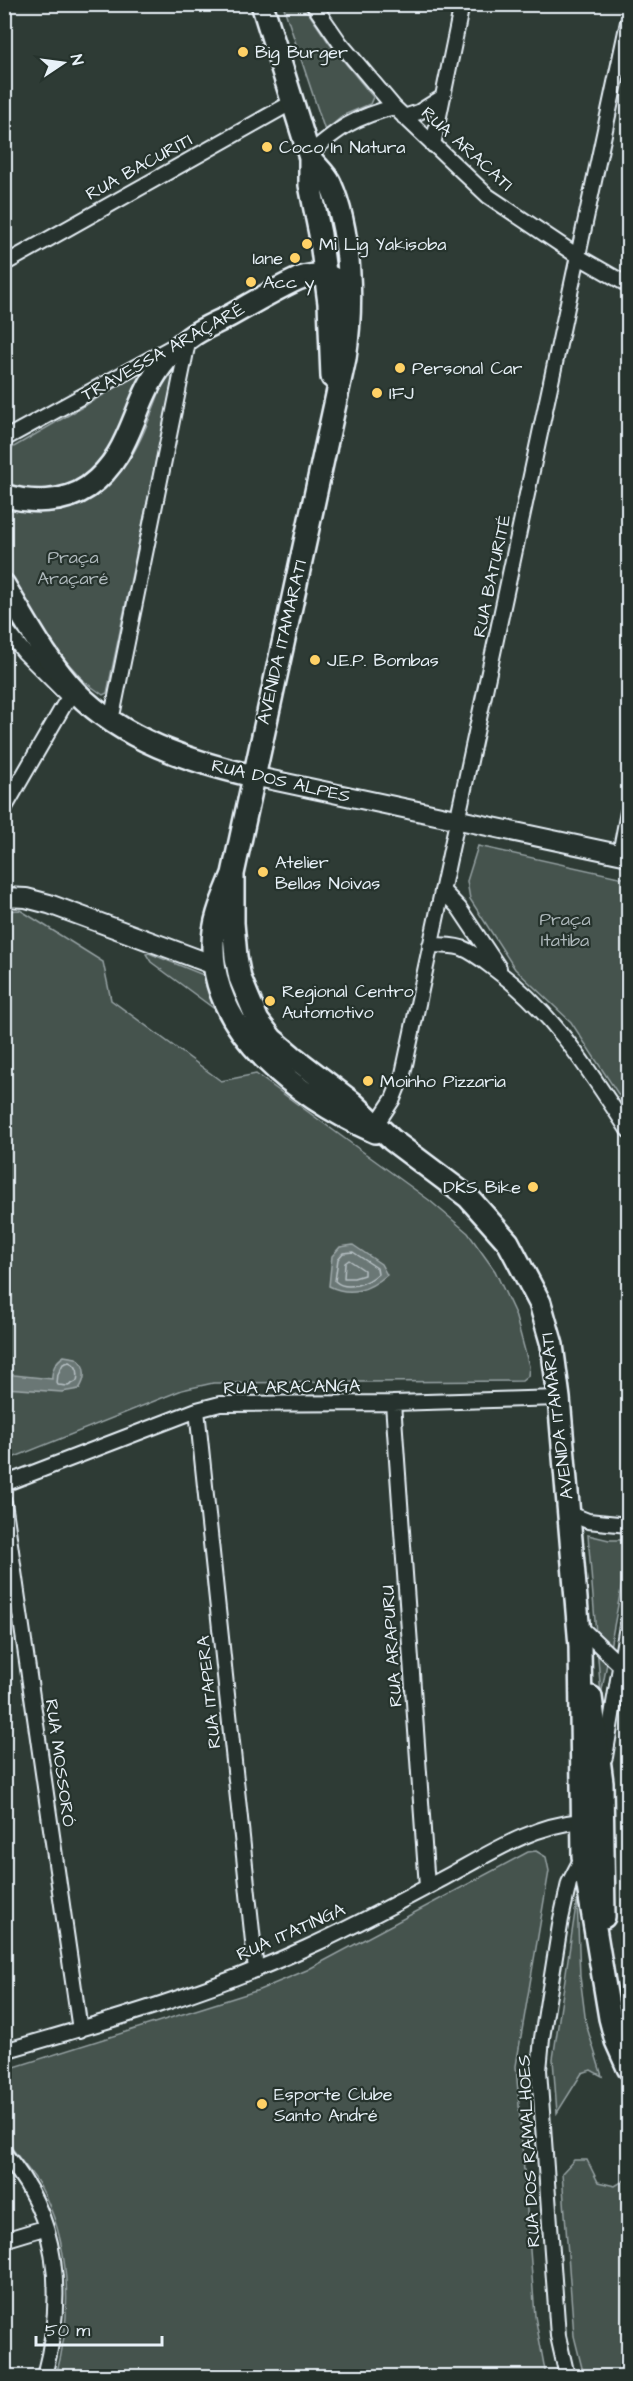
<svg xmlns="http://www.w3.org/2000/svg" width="633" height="2381" viewBox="0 0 633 2381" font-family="'Architects Daughter',sans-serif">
<rect width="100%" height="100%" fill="#2e3b35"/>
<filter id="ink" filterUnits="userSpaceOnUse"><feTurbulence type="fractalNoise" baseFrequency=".0167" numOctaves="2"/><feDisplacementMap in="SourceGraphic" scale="12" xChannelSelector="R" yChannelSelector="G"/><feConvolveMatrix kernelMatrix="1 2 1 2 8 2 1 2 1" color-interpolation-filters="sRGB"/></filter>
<g filter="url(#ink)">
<!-- green -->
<path fill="#45524e" stroke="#96a2a3" stroke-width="1.5" d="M283 5H303L329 43 373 97 370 104 344 115 325 131Z
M139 374 142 377 114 446 87 477 64 488 39 492 5 486V452Z
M170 375 173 379 107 693 103 695 85 682 56 650 36 623 5 568 4 507C51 520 99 504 126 464 143 441 152 410 163 384Z
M478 846 628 879V1109L571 1022 515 969 470 899 467 881Z
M20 910 103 962 111 1000 221 1081 256 1074 429 1200 468 1233 495 1271 515 1314 529 1366 528 1376 522 1381 213 1383 182 1390 5 1461 4 911Z
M149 953 206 976 224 1016 151 962 146 954Z
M588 1535 609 1540H628V1552L601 1695Z
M536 1851 546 1857 549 1871 516 2066 535 2316 546 2376H56C73 2313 71 2242 39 2184 32 2172 6 2144 4 2135 1 2117 4 2090 5 2070L259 1990 307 1970 528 1852Z
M577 1899 580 1976 586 2024 602 2076 591 2070 582 2073 557 2113 553 2059Z
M574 2160H587L598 2182 615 2186 628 2178V2376H584L574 2336 562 2173Z"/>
<!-- water -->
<path fill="#6b7775" stroke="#9da8a9" stroke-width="1.5" d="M353 1245 381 1264 387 1275C369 1290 351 1297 329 1286L332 1256 340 1247Z
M64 1356 76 1358C87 1366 86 1379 79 1389L62 1392 5 1388V1374L52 1379C51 1370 56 1361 64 1356Z"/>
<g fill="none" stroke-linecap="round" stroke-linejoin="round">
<!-- shore -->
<path stroke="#b6c0c4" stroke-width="1.5" d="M353 1252 377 1268 378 1274C368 1283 347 1292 335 1281L338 1259 343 1253Z
M349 1260 364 1270V1275L354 1278H344L345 1263Z
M69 1362C78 1365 79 1372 77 1381L68 1386 58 1385 57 1383 58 1374 63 1364Z"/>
<defs>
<path id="street" d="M313 4 340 43 394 107 488 196 579 257 628 285
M404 117 419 112 443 97
M433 145 462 4
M309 154C339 128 355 117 394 107
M4 264 291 103
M4 439 172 347
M4 627 24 652 66 694
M111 721 189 337
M4 809 64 705 75 690
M620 854 628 812
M442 890 459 908 499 968
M430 945C441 945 452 945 462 948 475 953 486 963 497 971 554 1013 590 1072 628 1130
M372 1131 393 1099 403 1074 628 22
M393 1403 427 1887
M197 1410 256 1970
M4 1484 197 1410 220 1404 393 1403 559 1398
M4 1502 80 2030
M568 1513 588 1521 628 1525
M578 1625 620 1665 627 1668
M605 1757 628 1620
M4 2051C106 2022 210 1992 306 1948 353 1927 399 1902 444 1878 489 1854 530 1826 581 1821
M4 2153C60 2217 65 2297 44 2376
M4 2240 44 2228
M567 2376 558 2336 539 2070 542 2038 561 1919 569 1883 583 1856"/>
<path id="secondary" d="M253 776 628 856
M4 897 26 898 49 904 214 965"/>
<path id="primary" d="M262 4 310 158V185L320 234 329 303 332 377
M310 158C316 166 326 174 330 183 352 232 353 306 345 358L233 874C224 897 213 919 213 944 211 1035 302 1099 375 1132
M4 495C31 504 65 503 88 487 135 453 131 401 166 360 172 352 181 344 189 338 202 328 219 322 233 314 254 302 276 289 298 279 304 276 318 274 325 275 338 277 343 291 347 302
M4 585C26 621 47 662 76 692 123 740 189 761 253 776
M233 874V923L236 957 240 978 258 1021 272 1039 292 1056 352 1102 392 1140 468 1197 508 1242 540 1303 552 1345 559 1398 580 1646 583 1856 610 2018 616 2041 628 2068
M591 1697 602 1782 604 1917"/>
</defs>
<!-- street casing -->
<use href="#street" stroke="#e8f1f8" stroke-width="18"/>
<!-- secondary casing -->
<use href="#secondary" stroke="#e8f1f8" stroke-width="22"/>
<!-- primary casing -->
<use href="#primary" stroke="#e8f1f8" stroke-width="26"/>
<!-- street -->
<use href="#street" stroke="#26332d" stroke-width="14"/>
<!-- secondary -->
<use href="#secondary" stroke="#26332d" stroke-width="18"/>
<!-- primary -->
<use href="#primary" stroke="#26332d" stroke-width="21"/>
</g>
</g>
<!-- markers -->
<g fill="#ffd166" stroke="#26332d" stroke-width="2">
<circle cx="243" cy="52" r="6"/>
<circle cx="267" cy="147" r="6"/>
<circle cx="307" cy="244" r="6"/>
<circle cx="295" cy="258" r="6"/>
<circle cx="251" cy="282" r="6"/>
<circle cx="400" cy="368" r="6"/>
<circle cx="377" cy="393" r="6"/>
<circle cx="315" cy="660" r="6"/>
<circle cx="263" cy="872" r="6"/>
<circle cx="270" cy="1001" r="6"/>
<circle cx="368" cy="1081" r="6"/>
<circle cx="533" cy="1187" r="6"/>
<circle cx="262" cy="2104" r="6"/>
</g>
<g text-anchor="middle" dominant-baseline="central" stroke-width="4.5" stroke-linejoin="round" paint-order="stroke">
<!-- poi labels -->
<g font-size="18" fill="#e8f1f8" stroke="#26332d" text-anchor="start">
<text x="255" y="52">Big Burger</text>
<text x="279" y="147">Coco In Natura</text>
<text x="319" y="244">Mi Lig Yakisoba</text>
<text x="283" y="258" text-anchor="end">Iane</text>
<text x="263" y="282">Acc y</text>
<text x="412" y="368">Personal Car</text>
<text x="389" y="393">IFJ</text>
<text x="327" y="660">J.E.P. Bombas</text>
<text x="275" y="862">Atelier<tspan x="275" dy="21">Bellas Noivas</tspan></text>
<text x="282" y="991">Regional Centro<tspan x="282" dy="21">Automotivo</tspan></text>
<text x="380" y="1081">Moinho Pizzaria</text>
<text x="521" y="1187" text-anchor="end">DKS Bike</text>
<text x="274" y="2094">Esporte Clube<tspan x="274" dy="21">Santo André</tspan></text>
</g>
<!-- street labels -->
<g font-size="18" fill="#e8f1f8" stroke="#26332d">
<text transform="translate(467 149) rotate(42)">RUA ARACATI</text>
<text transform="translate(139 167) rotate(-29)">RUA BACURITI</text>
<text transform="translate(163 352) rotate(-29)">TRAVESSA ARAÇARÉ</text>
<text transform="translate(492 576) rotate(-78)">RUA BATURITÉ</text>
<text transform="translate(282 642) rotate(-77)">AVENIDA ITAMARATI</text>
<text transform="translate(281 781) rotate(13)">RUA DOS ALPES</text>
<text transform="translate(292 1387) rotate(-1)">RUA ARACANGA</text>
<text transform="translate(557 1416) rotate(-97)">AVENIDA ITAMARATI</text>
<text transform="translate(392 1646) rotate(-94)">RUA ARAPURU</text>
<text transform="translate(209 1692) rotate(-96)">RUA ITAPERA</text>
<text transform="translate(60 1763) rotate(82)">RUA MOSSORÓ</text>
<text transform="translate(291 1932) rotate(-24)">RUA ITATINGA</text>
<text transform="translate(529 2151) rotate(-93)">RUA DOS RAMALHOES</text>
</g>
<!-- park labels -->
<g font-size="18" fill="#afb9bc" stroke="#26332d">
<text x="73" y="557">Praça<tspan x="73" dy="21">Araçaré</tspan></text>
<text x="565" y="919">Praça<tspan x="565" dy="21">Itatiba</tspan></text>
</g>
</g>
<!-- margin -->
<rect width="633" height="2381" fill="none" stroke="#26332d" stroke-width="24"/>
<rect x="12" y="12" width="609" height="2357" fill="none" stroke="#e8f1f8" stroke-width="2" filter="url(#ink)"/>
<!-- north arrow -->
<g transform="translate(63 63) rotate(77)" stroke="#26332d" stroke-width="4.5" paint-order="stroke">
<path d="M0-4.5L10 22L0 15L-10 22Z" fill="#e8f1f8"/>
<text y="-9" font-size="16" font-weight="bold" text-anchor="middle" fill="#e8f1f8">N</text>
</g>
<!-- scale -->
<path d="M36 2336v9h126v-9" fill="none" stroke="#e8f1f8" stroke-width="3"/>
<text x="45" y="2336" font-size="18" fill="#e8f1f8" stroke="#26332d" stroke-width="4.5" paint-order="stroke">50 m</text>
</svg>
